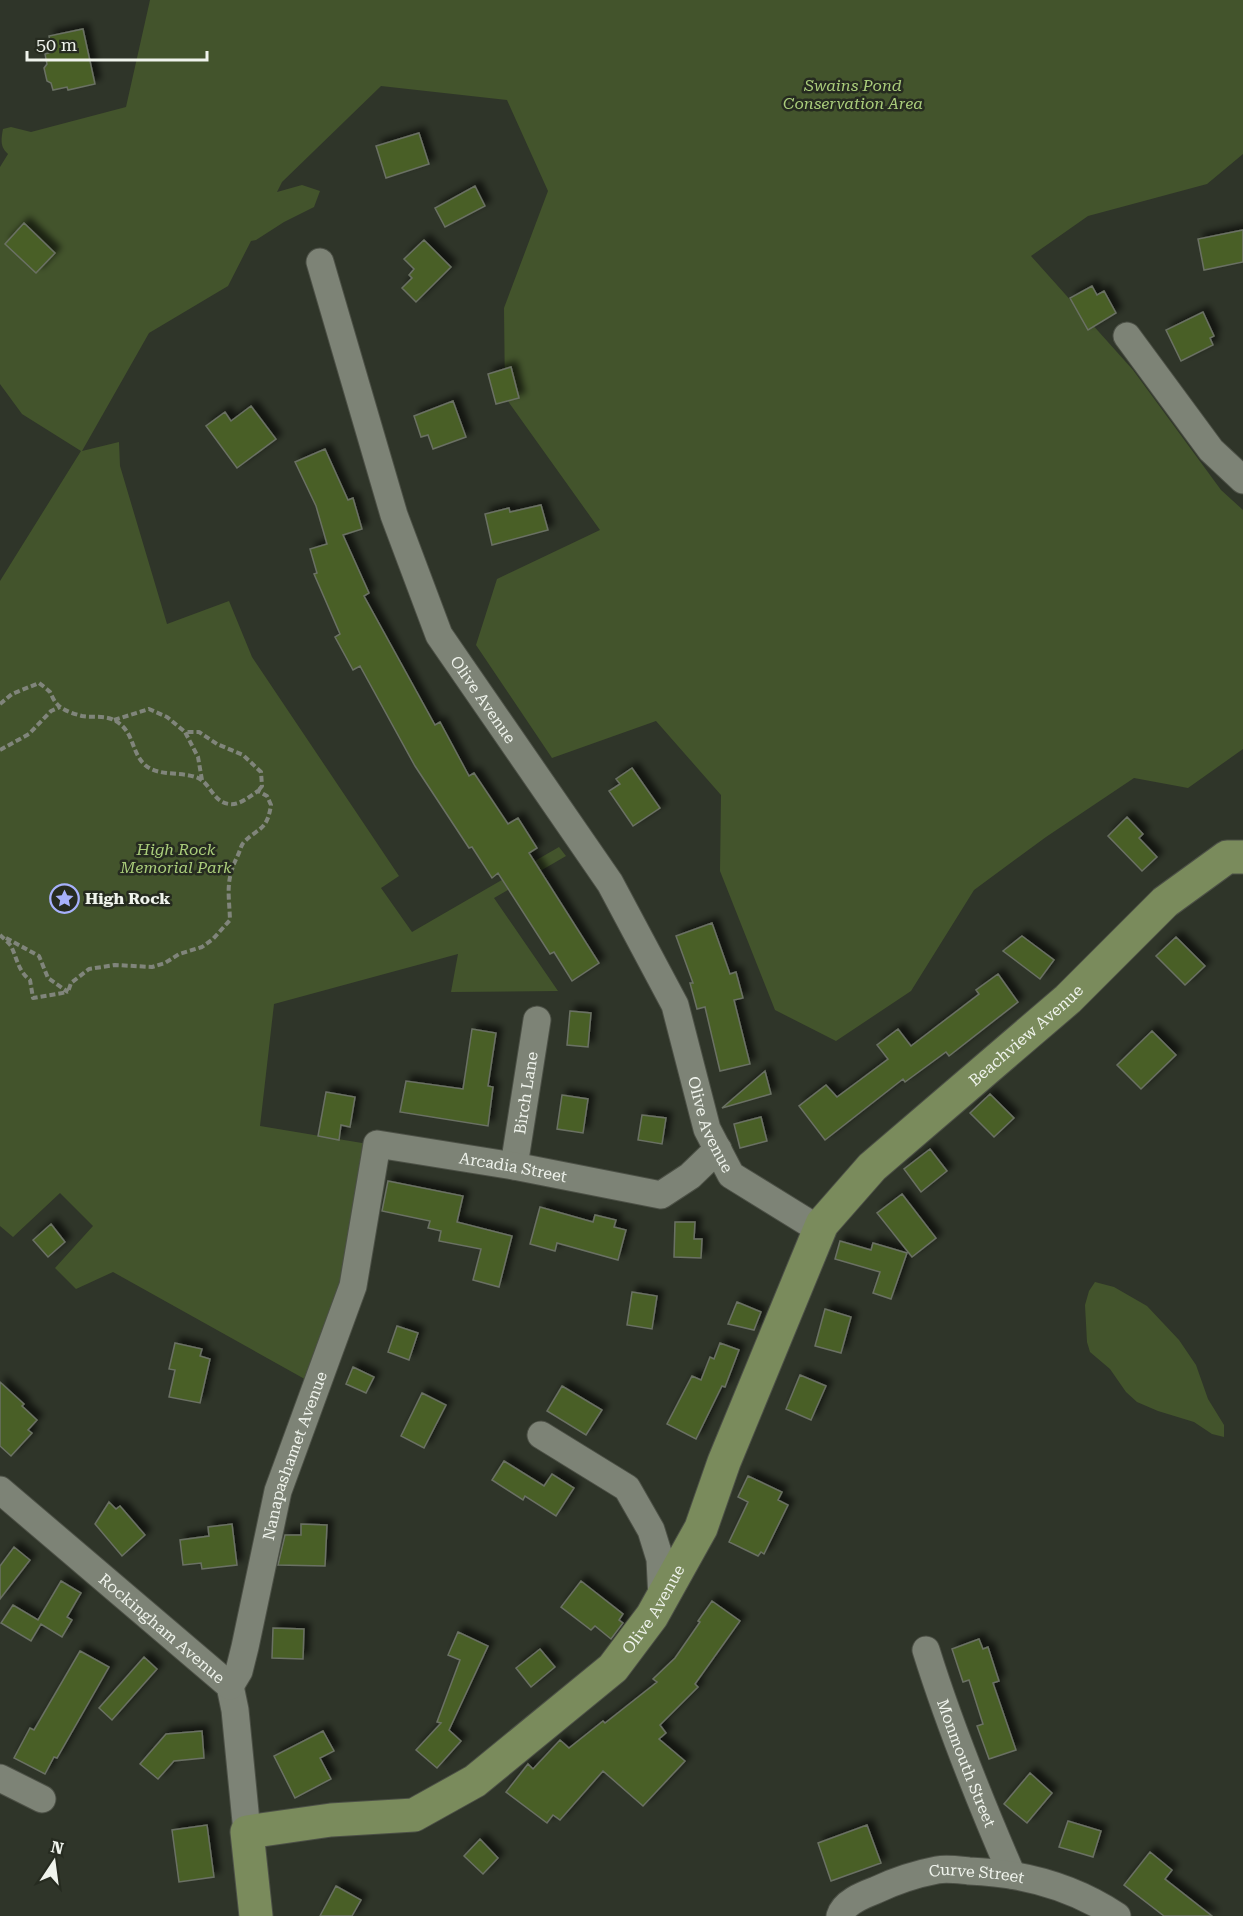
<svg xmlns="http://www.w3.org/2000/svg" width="1243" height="1916" viewBox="0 0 1243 1916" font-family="'Roboto Serif',serif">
<defs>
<filter id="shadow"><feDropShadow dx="5.5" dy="-5.5" stdDeviation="3" flood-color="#0009"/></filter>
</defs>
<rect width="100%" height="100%" fill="#2f3529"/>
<!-- green -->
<path fill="#43542c" d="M150 0H1243V154L1207 184 1088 216 1031 256 1133 370 1221 490 1243 510V749L1188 788 1134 778 1046 837 974 890 911 991 836 1041 775 1010 720 871 721 795 656 721 552 758 476 645 497 579 600 530 505 397 504 308 548 191 507 100 381 86 282 182 277 192 302 185 320 191 314 207 284 222 256 240 251 241 228 286 149 333 82 451 119 442 120 466 167 624 229 601 252 657 399 876 381 888 412 932 559 847 566 856 494 898 558 991 451 992 458 954 274 1004 260 1126 368 1144 341 1289 310 1382 113 1272 76 1289 55 1268 93 1226 60 1193 13 1237 0 1226V581L81 451 22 414 0 384V167L8 154C0 147 1 140 3 129L11 127 31 132 126 107Z
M1095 1282 1114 1287 1147 1306 1179 1340 1196 1365 1208 1399 1224 1425V1437L1212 1434 1194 1422 1158 1411 1137 1402 1126 1392 1110 1369 1090 1352 1087 1342 1085 1305 1089 1291Z"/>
<!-- building -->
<path fill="#495f28" stroke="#6b7164" stroke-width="1.5" filter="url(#shadow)" d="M83 29 95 84 68 90 67 87 53 90 51 83 47 81 44 68 47 64 45 54 52 52 49 36Z
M419 133 429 164 386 178 376 146Z
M475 186 485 206 445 227 435 208Z
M24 223 55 253 36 273 5 244Z
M1243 230V262L1204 270 1198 239Z
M424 240 451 267 416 302 402 288 412 278 409 275 414 269 404 259Z
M1092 286 1097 295 1104 291 1116 313 1088 330 1070 298Z
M1203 312 1214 336 1210 338 1213 345 1181 361 1166 330Z
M511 367 519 398 496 404 488 374Z
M453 401 466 437 433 449 428 435 421 437 414 416Z
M251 406 276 439 237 468 206 426 225 412 231 421Z
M325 449 348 500 353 498 362 529 343 535 369 593 364 596 435 725 440 722 469 776 474 773 508 824 518 818 537 848 529 853 599 963 572 981 554 952 550 954 498 873 492 878 472 847 469 848 415 766 360 666 353 670 335 637 340 634 314 574 317 573 310 549 327 544 316 506 295 462Z
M541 505 548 530 492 545 485 514 509 508 510 512Z
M632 768 660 808 633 826 609 791 620 784 616 779Z
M1127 817 1143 834 1139 838 1157 857 1142 871 1108 836Z
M712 923 730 974 736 972 743 998 734 1000 750 1064 720 1071 705 1007 697 1009 690 983H693L676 936Z
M1022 936 1054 960 1040 979 1003 951Z
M1176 937 1205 966 1185 985 1156 956Z
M998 974 1018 1002 949 1056 946 1052 905 1082 903 1079 825 1140 799 1106 826 1085 837 1097 888 1059 877 1045 898 1029 911 1046 979 994 976 990Z
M570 1011 591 1013 588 1047 567 1045Z
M472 1029 496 1033 488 1086 493 1087 488 1126 400 1112 406 1081 463 1089Z
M1152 1031 1176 1055 1141 1089 1117 1065Z
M765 1071 771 1094 722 1108Z
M326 1092 355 1097 350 1127 341 1125 339 1140 318 1136Z
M990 1094 1014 1118 994 1137 970 1113Z
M562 1095 588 1099 583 1133 557 1129Z
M642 1115 666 1118 662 1144 638 1140Z
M761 1117 767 1141 740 1148 734 1124Z
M930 1149 947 1171 921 1192 904 1169Z
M388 1181 463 1196 457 1222 512 1236 499 1287 473 1280 481 1249 439 1241 441 1231 428 1228 430 1221 382 1211Z
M902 1194 936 1238 912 1257 877 1213Z
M540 1207 593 1222 595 1215 616 1220 614 1227 626 1230 618 1260 557 1243 555 1251 530 1244Z
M675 1222H695L694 1239H702L701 1258 674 1257Z
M51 1224 65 1242 48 1257 33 1240Z
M840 1241 871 1250 873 1243 907 1253 891 1299 873 1293 880 1272 835 1259Z
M632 1292 657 1296 652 1329 627 1325Z
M737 1302 761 1312 754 1330 728 1324Z
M825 1309 851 1317 841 1353 815 1346Z
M397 1326 418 1333 409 1360 388 1352Z
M175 1343 202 1349 200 1356 210 1359 200 1403 169 1397 175 1370 169 1369Z
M720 1343 739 1350 725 1387 722 1386 696 1439 667 1424 692 1376 701 1380 710 1357 714 1359Z
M353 1367 374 1377 366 1393 346 1384Z
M800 1375 826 1386 811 1420 786 1409Z
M0 1382 24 1404 22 1406 37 1420 28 1430 32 1433 11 1456 0 1446Z
M562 1386 602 1410 586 1435 547 1411Z
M422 1393 446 1405 424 1448 401 1436Z
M504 1461 544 1486 552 1474 574 1488 556 1516 525 1496 523 1500 492 1480Z
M748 1476 782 1492 778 1500 788 1505 764 1554 761 1552 758 1556 729 1542 748 1502 738 1497Z
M109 1502 116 1509 120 1506 145 1535 122 1556 95 1524Z
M232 1524 237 1565 202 1569 201 1563 183 1565 180 1540 209 1536 208 1527Z
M301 1524 327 1525 325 1566 278 1565 285 1535H301Z
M14 1547 30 1560 0 1599V1566Z
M61 1581 81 1593 67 1617 72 1620 62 1637 41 1624 31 1641 1 1623 13 1605 38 1620Z
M581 1581 623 1614 619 1620 623 1623 611 1639 595 1626 591 1630 561 1607Z
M712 1601 740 1621 695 1684 698 1687 660 1725 666 1733 659 1739 685 1761 643 1806 603 1771 560 1820 553 1815 547 1823 506 1792 528 1764 533 1769 560 1740 569 1748 603 1721 605 1723 657 1682 653 1679 675 1658 700 1622 698 1621Z
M273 1628 304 1629 303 1659 272 1658Z
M458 1632 488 1646 449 1730 461 1741 437 1768 416 1750 441 1723 437 1722 460 1660 448 1655Z
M979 1639 983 1649 988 1647 999 1681 993 1683 1016 1750 989 1759 977 1726 983 1724 969 1680 963 1682 952 1649Z
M540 1649 555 1667 531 1687 516 1668Z
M80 1651 109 1667 57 1758 54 1757 45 1774 14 1758 30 1728 34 1730Z
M144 1657 157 1669 112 1720 99 1708Z
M202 1731 204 1758 174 1761 158 1779 140 1764 166 1734Z
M323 1731 334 1751 320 1758 331 1779 295 1798 274 1756Z
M1030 1773 1052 1793 1027 1823 1004 1804Z
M1068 1821 1101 1831 1093 1857 1059 1847Z
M207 1825 214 1877 179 1882 172 1830Z
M867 1825 881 1863 831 1881 818 1843Z
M480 1839 498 1858 483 1874 464 1856Z
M1150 1852 1172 1870 1165 1879 1212 1916H1164L1124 1885Z
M336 1886 361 1900 352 1916H320Z"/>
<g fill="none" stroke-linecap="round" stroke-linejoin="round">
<defs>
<g id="street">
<path id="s1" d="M320 262 394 515 439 635 610 883 675 1005 707 1129 731 1175 820 1230"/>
<path d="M1127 336 1211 450 1243 480"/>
<path id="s2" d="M514 1166 537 1020"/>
<path d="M541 1435 627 1488 651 1530 660 1559 662 1599"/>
<path id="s3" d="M0 1490 230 1686 235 1710 247 1832"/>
<path id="s4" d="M926 1650C950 1727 980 1801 1012 1875"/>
<path id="s5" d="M230 1686 239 1671 245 1647 278 1491 353 1286 377 1144 514 1166 661 1195 690 1176 718 1149"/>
<path d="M0 1778 42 1799"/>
<path id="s6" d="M840 1916C844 1902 863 1895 876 1890 895 1881 916 1874 937 1870 947 1868 959 1870 969 1871 1023 1873 1072 1886 1117 1916"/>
</g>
<g id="secondary">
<path id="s7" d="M256 1916 247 1832 331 1820 414 1815 475 1781 613 1668 652 1616 701 1528 724 1462 822 1224 872 1167 1068 999 1165 902 1227 857H1243"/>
</g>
</defs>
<!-- street casing -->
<use href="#street" stroke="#4c5046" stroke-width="29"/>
<!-- secondary casing -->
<use href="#secondary" stroke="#4c5046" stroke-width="35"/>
<!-- path -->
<path stroke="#80857b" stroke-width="4" stroke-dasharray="6 3" stroke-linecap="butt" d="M0 704 12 694 39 683C43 686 47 689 50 692 52 696 54 701 57 704 62 710 74 714 82 716 92 718 104 715 114 720 135 731 130 751 145 765 159 777 181 771 198 778 211 784 213 802 229 804 239 806 250 796 258 791L267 796 271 805C267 831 259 827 244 842 241 845 240 851 238 855 225 881 229 893 230 920L213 939 202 947 179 954 165 963 152 967 115 965 89 969 71 983 68 992
M114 720 149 709 167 717 185 732
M0 750 29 734 51 711 60 707
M202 780 198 757 185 732H199L217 744 243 755 261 772 262 786 258 791
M0 935C3 938 8 942 11 946 17 958 18 971 30 980L33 998 68 992
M6 938 39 956 48 978 68 992"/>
<!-- street -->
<use href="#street" stroke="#7d8376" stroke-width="27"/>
<!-- secondary -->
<use href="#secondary" stroke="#7a8b5c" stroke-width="33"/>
</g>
<!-- icons -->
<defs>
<symbol id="sight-ring" viewBox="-11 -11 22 22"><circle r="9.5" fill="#262b20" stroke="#a7b1fc" stroke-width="1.5"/><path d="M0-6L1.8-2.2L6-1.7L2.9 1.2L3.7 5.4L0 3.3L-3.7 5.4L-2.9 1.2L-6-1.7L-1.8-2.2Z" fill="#a7b1fc"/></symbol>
</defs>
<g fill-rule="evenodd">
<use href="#sight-ring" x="48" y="882" width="33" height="33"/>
</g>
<g text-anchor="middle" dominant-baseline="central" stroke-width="5" stroke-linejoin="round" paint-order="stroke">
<!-- park labels -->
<g font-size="16" font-style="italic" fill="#aacd7b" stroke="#262b20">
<text x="853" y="85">Swains Pond<tspan x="853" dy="18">Conservation Area</tspan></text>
<text x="176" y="849">High Rock<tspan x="176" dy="18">Memorial Park</tspan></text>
</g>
<!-- street labels -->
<g font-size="16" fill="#eff3ec" stroke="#262b20">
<text stroke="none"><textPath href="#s1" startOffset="470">Olive Avenue</textPath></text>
<text stroke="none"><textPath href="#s7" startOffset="1272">Beachview Avenue</textPath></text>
<text stroke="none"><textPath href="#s2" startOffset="74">Birch Lane</textPath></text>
<text stroke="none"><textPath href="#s1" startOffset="956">Olive Avenue</textPath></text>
<text stroke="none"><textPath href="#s5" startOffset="702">Arcadia Street</textPath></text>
<text stroke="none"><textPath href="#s5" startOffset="240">Nanapashamet Avenue</textPath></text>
<text stroke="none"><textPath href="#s7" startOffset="572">Olive Avenue</textPath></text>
<text stroke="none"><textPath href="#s3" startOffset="213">Rockingham Avenue</textPath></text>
<text stroke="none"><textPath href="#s4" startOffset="120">Monmouth Street</textPath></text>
<text stroke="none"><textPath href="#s6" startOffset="150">Curve Street</textPath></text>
</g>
<!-- poi labels -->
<g font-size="16" font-weight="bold" fill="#eff3ec" stroke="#262b20" text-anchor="start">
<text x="85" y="898">High Rock</text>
</g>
</g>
<!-- north arrow -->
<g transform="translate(54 1862) rotate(13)" stroke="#262b20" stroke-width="4.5" paint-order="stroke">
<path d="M0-4.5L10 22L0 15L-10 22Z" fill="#eff3ec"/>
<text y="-9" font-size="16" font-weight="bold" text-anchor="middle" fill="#eff3ec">N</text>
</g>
<!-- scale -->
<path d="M27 51v9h180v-9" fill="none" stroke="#eff3ec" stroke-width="3"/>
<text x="36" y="51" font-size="18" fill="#eff3ec" stroke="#262b20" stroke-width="4.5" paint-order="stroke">50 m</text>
</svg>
